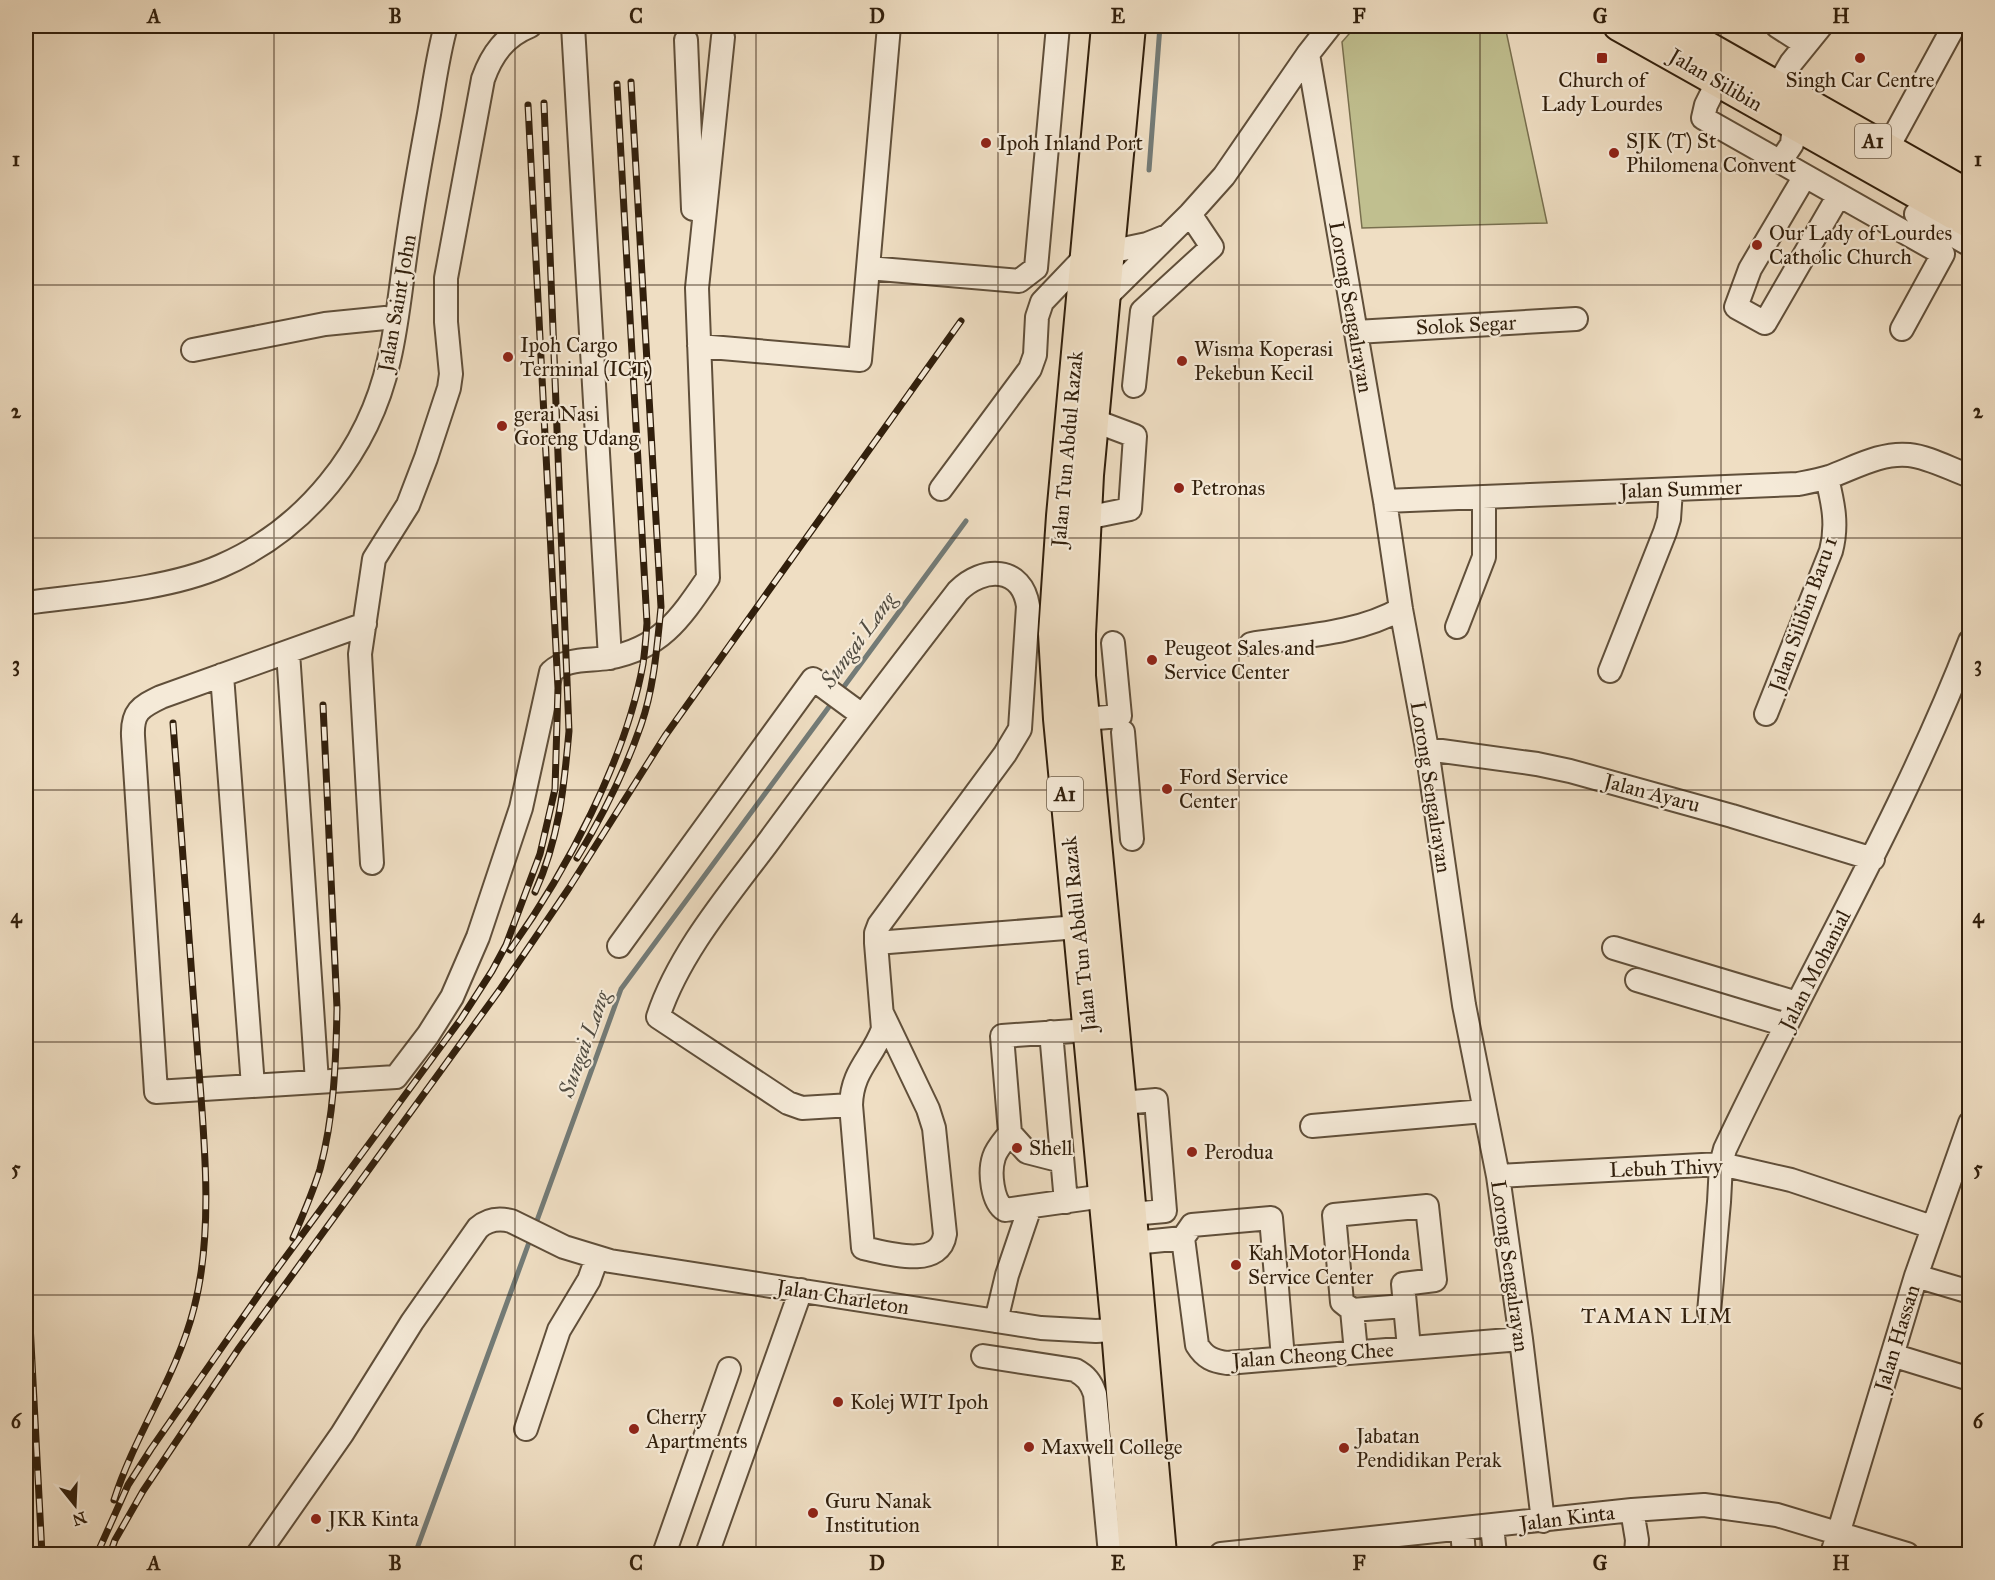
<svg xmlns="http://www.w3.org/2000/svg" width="1995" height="1580" viewBox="0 0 1995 1580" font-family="'IM FELL Great Primer',serif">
<rect width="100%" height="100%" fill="#efdec3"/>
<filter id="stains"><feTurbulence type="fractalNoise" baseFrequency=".00333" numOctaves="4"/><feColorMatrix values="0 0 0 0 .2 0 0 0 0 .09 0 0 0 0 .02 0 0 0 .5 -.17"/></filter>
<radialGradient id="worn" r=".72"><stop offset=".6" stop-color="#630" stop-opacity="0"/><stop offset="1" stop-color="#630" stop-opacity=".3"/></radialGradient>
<!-- green -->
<path fill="#c0bf8f" stroke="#786f4e" stroke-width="1.5" d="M1356 26H1505L1547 223 1362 228 1342 42Z"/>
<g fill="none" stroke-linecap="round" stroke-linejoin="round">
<!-- stream -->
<path stroke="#737b77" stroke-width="5" d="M1149 170 1160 26
M840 692 966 521
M535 1226 621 989 834 700
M415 1554 531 1237"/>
<defs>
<path id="minor" d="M573 26 610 658
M1777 26 1805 44
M686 40 693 209
M1308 54 1385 501 1401 609 1427 749 1464 1005 1498 1176 1521 1339 1543 1521
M1718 81 1706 105 1703 118 1943 254 1902 329
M1777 87 1791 63 1821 26
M1887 149 1954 26
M1780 162 1792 144 1794 124
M1805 176 1750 269 1736 307 1765 323 1839 195
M1916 214 1970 245
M868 268 1019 281 1036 268 1058 26
M1107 296 1190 214 1224 176 1308 54 1330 26
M1356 332 1576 319
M699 346 860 360 889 26
M193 350 325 324 385 318
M1134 386 1142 311 1212 247 1190 214
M941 489 1030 369 1035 355 1037 317 1042 302 1085 257 1147 244 1167 236
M1385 501 1798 484C1808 482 1819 480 1829 477 1854 468 1881 452 1909 455 1929 457 1950 469 1970 476
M1086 518 1130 509 1135 436 1095 421
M26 603C84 595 167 590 221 566 306 529 369 451 389 360 398 322 401 283 407 244 413 201 421 157 429 114 434 85 438 54 446 26
M365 624 161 697C140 707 132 712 133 736L156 1092 396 1077 428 1035 452 997 478 937 521 808 551 672C566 658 588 661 608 658 660 649 680 619 708 578L697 288 723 37
M1457 627 1484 557V497
M1251 644C1301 636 1357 634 1401 609
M288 652 317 1082
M1610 671 1665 532 1669 519 1671 490
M222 675 253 1086
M1766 714 1831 551C1838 525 1833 503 1827 478
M1084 719 1120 716 1113 643
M1123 732 1132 839
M1427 749 1537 764 1570 771 1732 816 1873 859
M372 863 360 654 374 559 408 505 426 458 449 388 451 374 446 322V278L483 79C492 54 505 36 530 26
M876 943V933L879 925 1005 754 1020 729 1028 606C1022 566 983 566 958 591 893 675 829 759 766 845 727 897 678 955 658 1017L788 1103 802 1108 851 1105C852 1070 872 1059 883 1029L876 943 1078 927
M619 946 813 679 862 715
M1614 948 1797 1003
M1637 980 1786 1025
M1088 1030 1002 1036 1010 1133C1004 1141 997 1148 994 1157 989 1172 992 1202 1005 1210L1104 1196
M1051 1032 1066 1202
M1122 1103 1156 1100 1165 1211 1131 1214
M851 1105 863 1248C887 1253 940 1270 945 1234L934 1128 928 1109 882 1013
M1312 1126 1484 1111
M1010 1133 1027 1152 1062 1161
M1498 1176 1721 1164 1791 1180 1932 1227
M1183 1238 1192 1225 1271 1218 1283 1358
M1134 1243 1183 1238 1197 1345C1205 1358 1213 1361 1227 1363L1521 1339
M1916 1276 1970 1292
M1352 1310 1405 1306
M1709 1312 1719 1202 1721 1164 1725 1149C1805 979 1902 817 1970 641
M996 1321 1007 1275 1030 1207
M1356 1352 1352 1310 1342 1302 1334 1215 1427 1206 1435 1280 1403 1284 1409 1348
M1892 1355 1970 1379
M983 1356 1075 1370C1086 1376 1091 1382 1095 1394L1110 1554
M526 1429 559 1330 589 1280 597 1258
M1632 1510 1637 1540 1636 1554
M1492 1526 1495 1554
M1462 1530 1464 1554
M258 1554 342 1434 412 1322 478 1228C488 1219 499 1218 511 1221L564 1247 610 1261 1041 1328 1096 1331 1131 1329
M664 1554 729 1369
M707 1554 801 1290
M1221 1554 1632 1510 1704 1505 1777 1515 1907 1554
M1832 1554 1916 1276 1970 1123"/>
<path id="major" d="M1106 26 1061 516 1053 634 1058 719 1116 1330 1134 1554
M1131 26 1089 475 1081 634V676L1122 1103 1162 1554
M1618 26 1970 224
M1672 26 1970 195"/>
</defs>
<!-- minor casing -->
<use href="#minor" stroke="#604f3a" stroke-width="26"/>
<!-- major casing -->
<use href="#major" stroke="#311f0c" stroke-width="32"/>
<!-- minor -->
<use href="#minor" stroke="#f5ead8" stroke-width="22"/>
<!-- major -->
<use href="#major" stroke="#efdec3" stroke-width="28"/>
<defs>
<path id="rail" d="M577 858C602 817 625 771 641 725 654 688 657 647 661 607L631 82
M535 892C559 839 564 788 569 731L544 103
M510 950C566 872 626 759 643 664 645 651 646 636 647 623L617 84
M293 1238C303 1215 313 1192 320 1169 334 1117 336 1061 337 1008L323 705
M26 1247 42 1554
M26 1468 30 1554
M114 1500C135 1434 177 1376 194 1308 215 1228 203 1127 197 1045 189 938 181 830 173 723
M97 1554 128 1485 151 1449 271 1277 461 1019 492 971 506 945 540 854 555 789 558 688 528 105
M110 1554 115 1540 143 1491 239 1348 501 988 569 888 665 736 961 321"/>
</defs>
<!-- rail casing -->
<use href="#rail" stroke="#311f0c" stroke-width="7"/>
<!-- rail -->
<use href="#rail" stroke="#f5ead8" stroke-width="4.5" stroke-dasharray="14" stroke-linecap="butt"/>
</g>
<!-- grid -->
<path fill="none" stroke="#311f0c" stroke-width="1.5" stroke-opacity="0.55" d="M274 26V1554M515 26V1554M756 26V1554M998 26V1554M1239 26V1554M1480 26V1554M1721 26V1554M26 285H1970M26 538H1970M26 790H1970M26 1042H1970M26 1295H1970"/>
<!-- markers -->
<g fill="#8f2418" stroke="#f5ead8" stroke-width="2">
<rect x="1596" y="52" width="12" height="12" rx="3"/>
<circle cx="1860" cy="58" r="6"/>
<circle cx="986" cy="143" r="6"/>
<circle cx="1614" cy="153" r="6"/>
<circle cx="1757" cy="245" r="6"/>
<circle cx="508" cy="357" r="6"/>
<circle cx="1182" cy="361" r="6"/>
<circle cx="502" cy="426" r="6"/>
<circle cx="1179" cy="488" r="6"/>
<circle cx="1152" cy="660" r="6"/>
<circle cx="1167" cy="789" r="6"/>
<circle cx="1017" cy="1148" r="6"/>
<circle cx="1192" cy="1152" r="6"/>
<circle cx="1236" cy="1265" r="6"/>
<circle cx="838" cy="1402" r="6"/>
<circle cx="634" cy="1429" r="6"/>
<circle cx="1029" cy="1447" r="6"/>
<circle cx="1344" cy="1448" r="6"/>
<circle cx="813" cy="1513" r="6"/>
<circle cx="316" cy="1519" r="6"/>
</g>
<g text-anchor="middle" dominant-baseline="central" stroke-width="4.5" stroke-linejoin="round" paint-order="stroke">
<!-- shield labels -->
<g fill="#f5ead8" stroke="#6c5c49" stroke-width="1.5">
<rect x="1855" y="124" width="36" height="34" rx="4.5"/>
<rect x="1047" y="777" width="36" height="34" rx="4.5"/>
</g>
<g font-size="20" font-weight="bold" fill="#311f0c">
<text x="1873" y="141">A1</text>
<text x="1065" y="794">A1</text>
</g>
<!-- poi labels -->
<g font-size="21" fill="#311f0c" stroke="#f5ead8" text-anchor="start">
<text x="1602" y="80" text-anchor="middle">Church of<tspan x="1602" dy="24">Lady Lourdes</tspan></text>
<text x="1860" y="80" text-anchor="middle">Singh Car Centre</text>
<text x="1626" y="141">SJK (T) St<tspan x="1626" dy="24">Philomena Convent</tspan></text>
<text x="998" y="143">Ipoh Inland Port</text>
<text x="1769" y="233">Our Lady of Lourdes<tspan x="1769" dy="24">Catholic Church</tspan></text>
<text x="520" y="345">Ipoh Cargo<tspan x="520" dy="24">Terminal (ICT)</tspan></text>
<text x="1194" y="349">Wisma Koperasi<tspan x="1194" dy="24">Pekebun Kecil</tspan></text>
<text x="514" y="414">gerai Nasi<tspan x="514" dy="24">Goreng Udang</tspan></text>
<text x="1191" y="488">Petronas</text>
<text x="1164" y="648">Peugeot Sales and<tspan x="1164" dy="24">Service Center</tspan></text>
<text x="1179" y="777">Ford Service<tspan x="1179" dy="24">Center</tspan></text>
<text x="1029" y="1148">Shell</text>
<text x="1204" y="1152">Perodua</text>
<text x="1248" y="1253">Kah Motor Honda<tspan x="1248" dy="24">Service Center</tspan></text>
<text x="850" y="1402">Kolej WIT Ipoh</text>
<text x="646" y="1417">Cherry<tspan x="646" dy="24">Apartments</tspan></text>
<text x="1356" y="1436">Jabatan<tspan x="1356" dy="24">Pendidikan Perak</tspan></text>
<text x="1041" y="1447">Maxwell College</text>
<text x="825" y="1501">Guru Nanak<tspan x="825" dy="24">Institution</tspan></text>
<text x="328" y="1519">JKR Kinta</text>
</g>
<!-- street labels -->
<g font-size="21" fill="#311f0c" stroke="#f5ead8">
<text transform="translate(1716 80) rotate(30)">Jalan Silibin</text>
<text transform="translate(397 303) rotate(-80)">Jalan Saint John</text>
<text transform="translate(1351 307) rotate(80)">Lorong Sengalrayan</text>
<text transform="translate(1466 325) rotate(-3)">Solok Segar</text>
<text transform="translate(1067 449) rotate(-85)">Jalan Tun Abdul Razak</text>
<text transform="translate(1681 489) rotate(-2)">Jalan Summer</text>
<text transform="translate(1803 614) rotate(-70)">Jalan Silibin Baru 1</text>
<text transform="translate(1431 787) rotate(81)">Lorong Sengalrayan</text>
<text transform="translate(1652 793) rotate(15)">Jalan Ayaru</text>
<text transform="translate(1079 934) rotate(-96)">Jalan Tun Abdul Razak</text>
<text transform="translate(1815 970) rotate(-63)">Jalan Mohanial</text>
<text transform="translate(1666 1168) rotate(-2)">Lebuh Thivy</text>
<text transform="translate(1510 1266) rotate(82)">Lorong Sengalrayan</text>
<text transform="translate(843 1297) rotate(9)">Jalan Charleton</text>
<text transform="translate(1897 1338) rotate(-73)">Jalan Hassan</text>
<text transform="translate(1313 1355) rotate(-4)">Jalan Cheong Chee</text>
<text transform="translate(1567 1518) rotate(-7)">Jalan Kinta</text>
</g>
<!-- water labels -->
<g font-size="22" font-style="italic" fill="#524d42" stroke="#f5ead8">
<text transform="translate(858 640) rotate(-54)">Sungai Lang</text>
<text transform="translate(584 1044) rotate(-70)">Sungai Lang</text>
</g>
<!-- neighbourhood labels -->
<g font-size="22" letter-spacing="1.5" fill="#311f0c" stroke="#f5ead8">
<text x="1657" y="1315">TAMAN LIM</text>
</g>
</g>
<!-- margin -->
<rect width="1995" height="1580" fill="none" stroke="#efdec3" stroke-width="66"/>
<!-- north arrow -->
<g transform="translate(75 1505) rotate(162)" stroke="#f5ead8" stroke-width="4.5" paint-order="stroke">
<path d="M0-4.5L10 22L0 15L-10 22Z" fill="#311f0c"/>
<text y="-9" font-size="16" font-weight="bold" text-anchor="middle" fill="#311f0c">N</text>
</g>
<rect x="33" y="33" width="1929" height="1514" fill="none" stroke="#311f0c" stroke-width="2"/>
<g font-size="20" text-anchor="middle" font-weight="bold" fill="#311f0c">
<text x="154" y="23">A</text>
<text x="395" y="23">B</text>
<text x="636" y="23">C</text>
<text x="877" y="23">D</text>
<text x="1118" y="23">E</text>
<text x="1359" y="23">F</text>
<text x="1600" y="23">G</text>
<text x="1841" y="23">H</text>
<text x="16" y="166">1</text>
<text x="1978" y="166">1</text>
<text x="16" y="418">2</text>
<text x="1978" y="418">2</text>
<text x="16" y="671">3</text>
<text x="1978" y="671">3</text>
<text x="16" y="923">4</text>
<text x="1978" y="923">4</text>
<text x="16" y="1175">5</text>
<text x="1978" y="1175">5</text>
<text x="16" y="1428">6</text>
<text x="1978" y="1428">6</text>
<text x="154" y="1570">A</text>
<text x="395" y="1570">B</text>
<text x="636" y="1570">C</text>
<text x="877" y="1570">D</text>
<text x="1118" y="1570">E</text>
<text x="1359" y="1570">F</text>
<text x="1600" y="1570">G</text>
<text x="1841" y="1570">H</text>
</g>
<rect width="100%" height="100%" filter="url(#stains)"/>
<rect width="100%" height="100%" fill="url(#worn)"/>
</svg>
